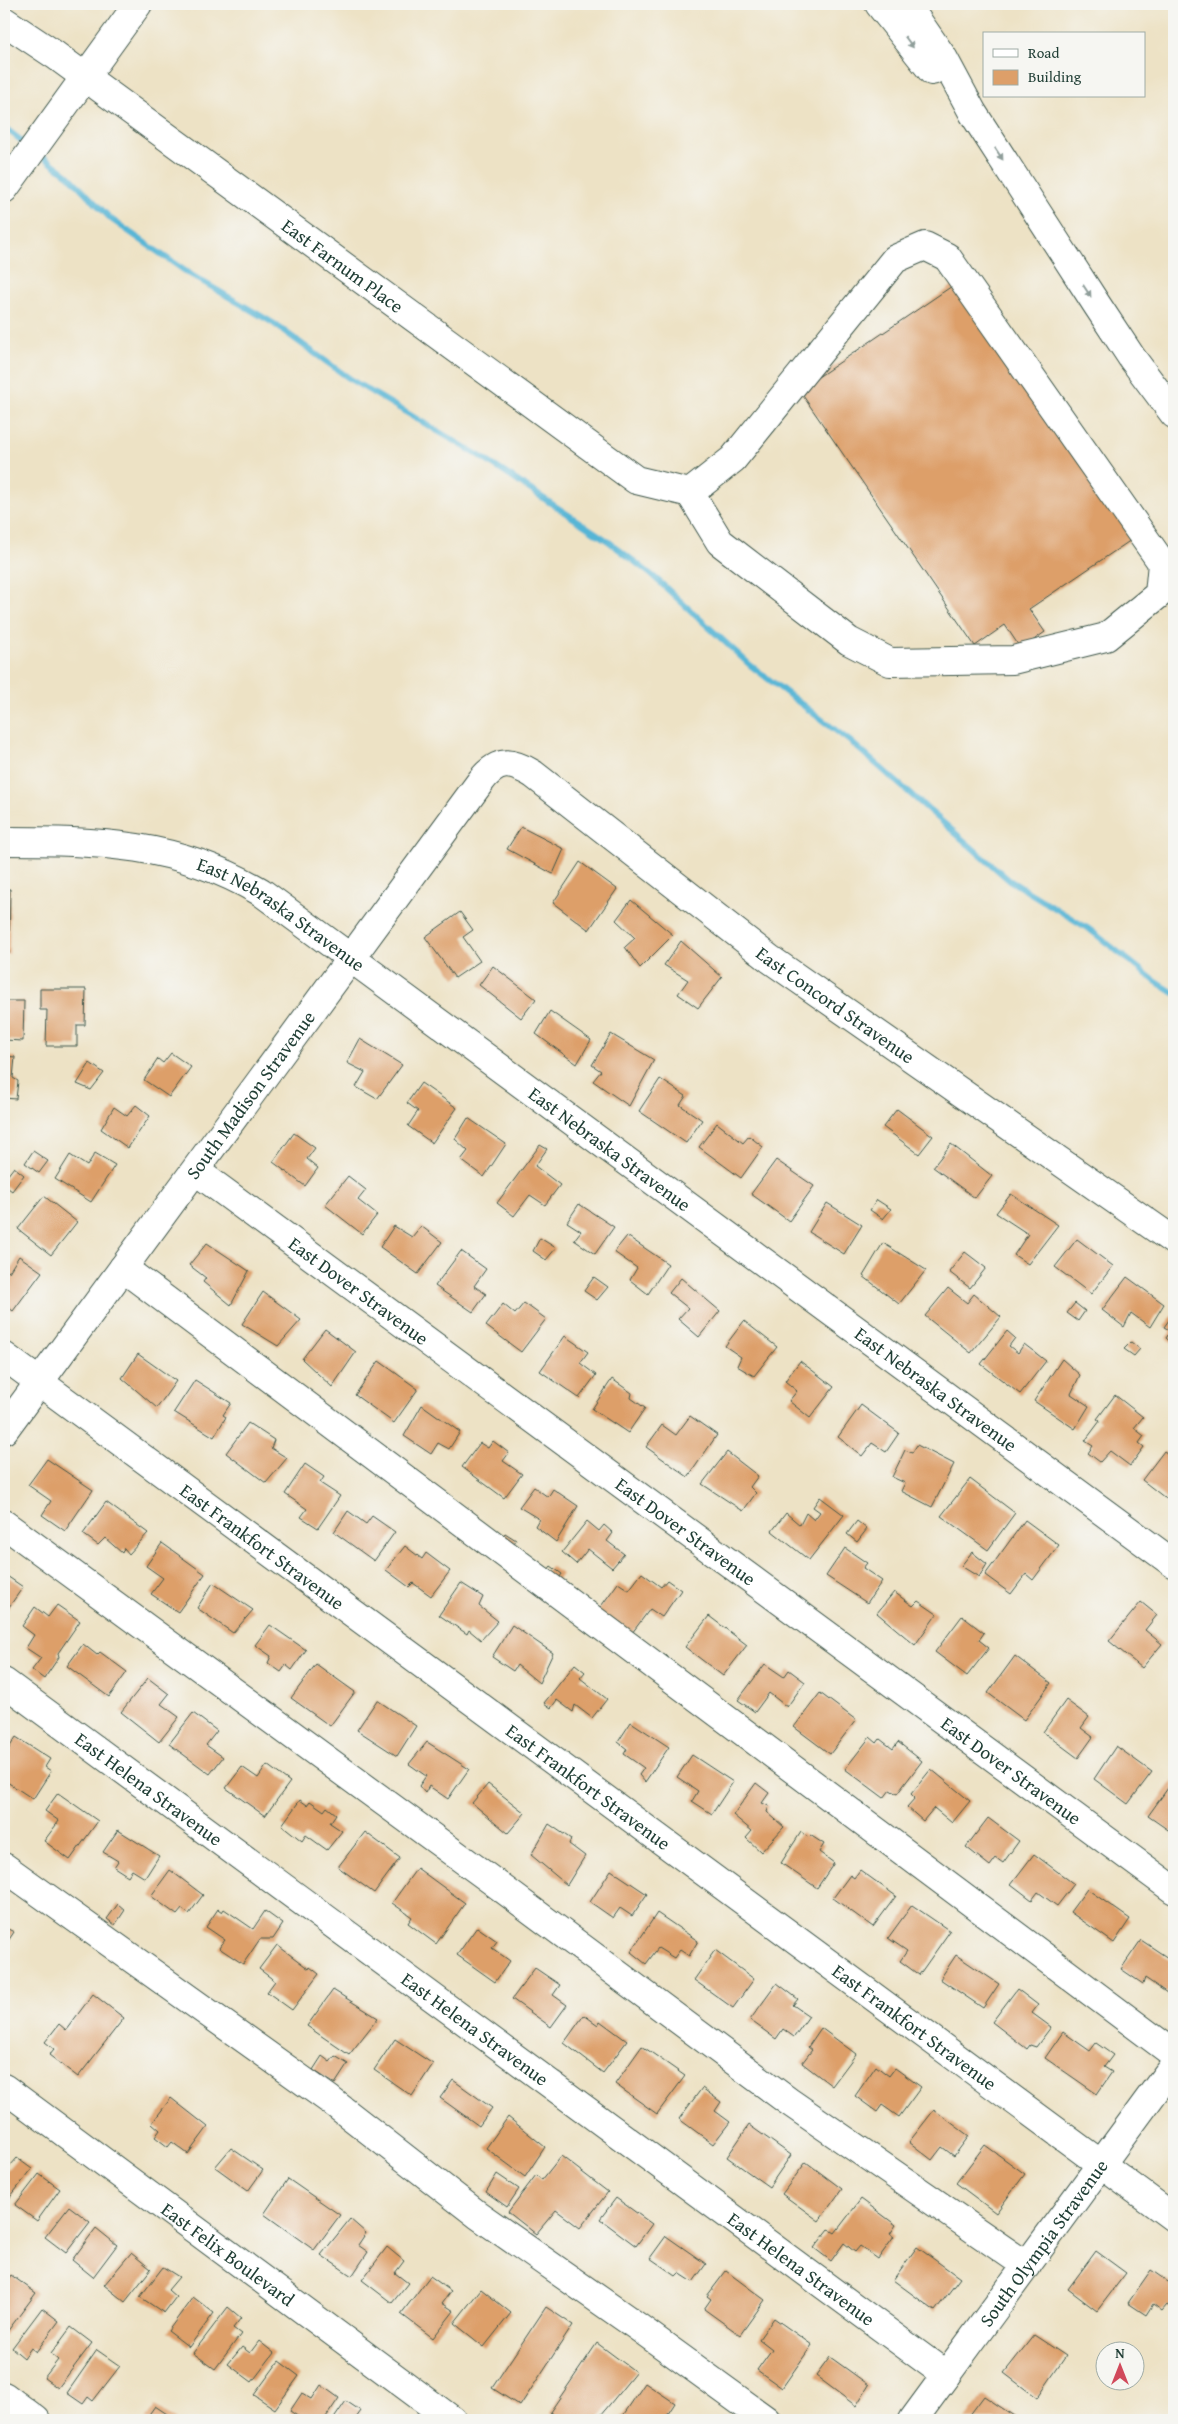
<svg xmlns="http://www.w3.org/2000/svg" width="1178" height="2424" viewBox="0 0 1178 2424" font-family="'Gentium Book Plus',serif">
<rect width="100%" height="100%" fill="#f6f6f2"/>
<filter id="ink" filterUnits="userSpaceOnUse"><feTurbulence type="fractalNoise" baseFrequency=".02" numOctaves="2"/><feDisplacementMap in="SourceGraphic" scale="10" xChannelSelector="R" yChannelSelector="G"/><feConvolveMatrix kernelMatrix="1 2 1 2 8 2 1 2 1" color-interpolation-filters="sRGB"/></filter>
<filter id="wash" filterUnits="userSpaceOnUse"><feTurbulence type="fractalNoise" baseFrequency=".0096" numOctaves="4" result="noise"/><feDisplacementMap in="SourceGraphic" scale="20" xChannelSelector="R" yChannelSelector="G"/><feGaussianBlur stdDeviation="1.12" result="paint"/><feColorMatrix in="noise" values="0 0 0 0 0 0 0 0 0 0 0 0 0 0 0 0 0 1.4 0 .05"/><feComposite in="paint" operator="in"/></filter>
<g filter="url(#wash)">
<rect width="100%" height="100%" fill="#ede2c5"/>
<g fill="none" stroke-linecap="round" stroke-linejoin="round">
<!-- stream -->
<path stroke="#57b5d5" stroke-width="6" d="M4 127 27 145
M37 152 68 175 111 219 188 273 273 323 353 381 478 455 608 541 653 576 750 665 851 742 1009 880 1089 929 1155 981 1174 993"/>
</g>
<g id="blocks">
<!-- building -->
<path fill="#dd9f69" d="M958 282 1134 538 1029 609 1045 632 1021 649 1005 625 975 646 799 390Z
M521 827 564 849 553 874 507 849Z
M580 862 617 889 589 930 553 903Z
M4 889H10L9 954H4Z
M631 900 673 935 640 968 625 947 635 938 616 920Z
M460 912 473 930 463 937 480 961 455 978 425 937Z
M681 941 722 977 698 1008 678 994 688 980 664 965Z
M493 966 536 999 521 1018 479 985Z
M40 989H86L85 1025H77V1046H46L47 1010H40Z
M4 1001H24L23 1041 4 1040Z
M550 1011 591 1040 577 1064 536 1034Z
M611 1034 654 1060 629 1106 593 1081 601 1071 592 1065Z
M360 1039 402 1065 377 1099 356 1087 365 1072 347 1063Z
M171 1053 191 1067 169 1097 144 1080 158 1059 163 1063Z
M4 1056 15 1057 13 1078 18 1081 16 1099 4 1098Z
M90 1063 104 1073 91 1090 77 1084Z
M660 1079 686 1096 680 1105 702 1120 686 1143 639 1111Z
M421 1083 457 1108 432 1143 408 1126 418 1111 407 1103Z
M136 1105 150 1116 128 1148 101 1129 114 1107 127 1116Z
M897 1109 933 1136 919 1154 883 1127Z
M468 1118 506 1144 484 1177 461 1160 468 1151 455 1139Z
M717 1123 743 1143 749 1136 763 1147 741 1178 699 1147Z
M294 1133 315 1148 307 1159 318 1168 305 1186 273 1162Z
M951 1144 992 1176 975 1198 933 1167Z
M540 1145 547 1149 535 1166 560 1185 545 1205 530 1195 514 1216 497 1203Z
M33 1151 48 1161 39 1173 25 1163Z
M95 1153 115 1165 91 1202 55 1179 70 1155 87 1166Z
M776 1160 814 1186 789 1221 751 1194Z
M14 1167 24 1175 12 1191 4 1185V1180Z
M348 1176 366 1190 358 1200 377 1215 362 1234 325 1205Z
M1011 1194 1058 1225 1028 1264 1014 1255 1028 1234 996 1213Z
M44 1196 77 1222 51 1255 18 1229Z
M877 1200 891 1209 883 1219 870 1210Z
M827 1203 862 1225 844 1254 809 1232Z
M579 1204 614 1227 595 1254 574 1240 581 1231 567 1222Z
M394 1226 412 1237 421 1226 442 1242 418 1274 380 1247Z
M627 1236 668 1264 648 1294 630 1280 637 1268 614 1252Z
M540 1238 556 1248 546 1260 533 1251Z
M1077 1239 1113 1266 1091 1294 1055 1267Z
M207 1243 249 1271 231 1305 203 1282 206 1278 189 1265Z
M883 1243 926 1270 899 1304 863 1276Z
M461 1251 486 1269 474 1286 486 1294 473 1312 435 1286Z
M965 1252 986 1268 970 1288 949 1272Z
M19 1256 42 1272 13 1311 4 1304V1269L9 1272Z
M594 1277 608 1287 597 1300 584 1291Z
M1127 1277 1164 1304 1150 1327 1131 1313 1124 1327 1102 1310Z
M681 1278 720 1311 699 1337 678 1319 688 1308 669 1293Z
M948 1288 967 1303 974 1294 1001 1317 971 1353 925 1316Z
M263 1292 301 1320 278 1346 242 1324Z
M524 1303 546 1319 521 1352 486 1326 503 1304 515 1314Z
M1075 1303 1085 1311 1078 1321 1067 1313Z
M1174 1313V1345L1166 1338 1171 1331 1164 1327Z
M744 1321 777 1347 754 1376 737 1366 741 1357 725 1346Z
M325 1329 356 1352 332 1387 302 1359Z
M1007 1331 1015 1338 1009 1346 1018 1353 1024 1344 1046 1361 1020 1394 981 1364Z
M565 1336 588 1352 580 1363 596 1375 579 1398 540 1371Z
M1131 1342 1140 1349 1134 1356 1124 1349Z
M138 1354 176 1381 157 1408 122 1378Z
M1062 1359 1080 1375 1071 1394 1089 1406 1075 1429 1034 1401Z
M379 1361 418 1389 394 1423 355 1395Z
M800 1361 834 1387 810 1418 789 1401 797 1391 785 1381Z
M612 1379 632 1393 631 1398 645 1408 628 1433 592 1409Z
M195 1380 231 1403 223 1415 226 1417 214 1437 174 1412Z
M1115 1395 1143 1417 1134 1428 1144 1436 1139 1443 1144 1447 1130 1466 1110 1451 1100 1462 1088 1453 1093 1446 1085 1441 1100 1421 1097 1419Z
M422 1405 460 1432 449 1449 438 1443 431 1454 404 1436Z
M861 1405 899 1433 886 1452 872 1443 862 1456 838 1437Z
M690 1416 717 1435 688 1477 646 1447 662 1425 676 1435Z
M248 1423 274 1440 271 1448 287 1458 266 1483 226 1453Z
M493 1441 509 1453 503 1461 522 1474 504 1498 462 1467 480 1443 488 1448Z
M917 1445 954 1464 932 1507 901 1491 905 1483 892 1477 905 1450 912 1453Z
M1164 1451 1174 1458V1505L1142 1480Z
M727 1452 758 1476 750 1487 756 1493 743 1511 702 1484Z
M47 1459 93 1490 65 1531 42 1515 51 1501 28 1485Z
M305 1464 324 1477 320 1483 340 1496 318 1528 301 1517 307 1509 285 1494Z
M970 1479 1015 1513 988 1550 941 1516Z
M534 1487 548 1497 553 1489 578 1506 556 1542 535 1526 539 1519 519 1507Z
M820 1497 844 1515 809 1560 772 1531 786 1513 800 1525 806 1513 814 1520 820 1512 813 1507Z
M106 1502 148 1533 129 1554 124 1548 122 1553 105 1538 98 1545 83 1534Z
M348 1511 366 1524 372 1516 395 1532 374 1561 334 1532Z
M1025 1520 1059 1545 1033 1580 1026 1574 1011 1594 985 1575Z
M587 1521 599 1531 604 1525 613 1533 607 1541 624 1554 612 1568 588 1549 576 1564 562 1552Z
M857 1521 867 1529 857 1542 847 1534Z
M505 1533 516 1540 509 1552 498 1544Z
M162 1543 205 1574 178 1612 151 1594 163 1578 146 1566Z
M405 1546 422 1559 426 1553 450 1571 431 1596 413 1583 409 1587 386 1570Z
M845 1548 867 1563 863 1568 882 1581 867 1603 826 1576Z
M972 1552 987 1564 979 1577 961 1566Z
M551 1566 562 1574 556 1583 544 1575Z
M642 1573 661 1587 667 1580 681 1590 662 1617 650 1609 629 1637 596 1613 618 1583 629 1590Z
M4 1574 23 1587 4 1614Z
M213 1583 253 1610 233 1633 197 1608Z
M461 1583 483 1597 479 1606 498 1621 481 1640 469 1630 467 1634 439 1615Z
M894 1592 913 1606 918 1601 937 1614 915 1645 877 1613Z
M1141 1602 1157 1615 1145 1630 1162 1644 1142 1668 1109 1641Z
M57 1605 80 1621 58 1653 59 1657 44 1679 32 1670 41 1658 26 1648 34 1635 22 1626 35 1607 48 1617Z
M709 1616 747 1645 723 1676 685 1647Z
M962 1616 984 1633 979 1640 989 1648 967 1676 935 1652Z
M270 1625 306 1650 292 1670 286 1665 281 1672 268 1663 271 1656 255 1645Z
M512 1625 553 1653 539 1683 517 1665 513 1671 492 1657Z
M83 1644 97 1655 100 1652 127 1672 109 1697 67 1666Z
M1015 1656 1051 1683 1024 1720 988 1693Z
M316 1664 355 1692 330 1726 291 1698Z
M575 1664 585 1672 580 1678 607 1699 592 1718 575 1705 573 1712 557 1700 551 1708 544 1703Z
M765 1664 784 1677 789 1670 805 1682 787 1707 769 1693 755 1712 738 1700Z
M148 1678 169 1694 161 1704 179 1717 159 1742 121 1712Z
M820 1693 856 1720 830 1754 794 1727Z
M377 1700 416 1726 397 1756 357 1730Z
M1066 1700 1089 1717 1081 1728 1093 1737 1078 1758 1043 1732Z
M193 1713 217 1731 206 1745 223 1757 210 1774 169 1744Z
M631 1722 669 1747 645 1782 639 1775 644 1768 624 1754 627 1749 618 1742Z
M16 1737 50 1759 45 1767 51 1771 33 1799 4 1780V1756Z
M870 1737 877 1743 880 1739 893 1749 898 1742 922 1761 897 1794 890 1790 884 1798 845 1769Z
M427 1742 469 1769 448 1799 429 1786 425 1793 419 1786 426 1776 409 1764Z
M1116 1746 1152 1772 1128 1804 1094 1779Z
M692 1755 733 1782 712 1814 692 1801 698 1791 677 1777Z
M267 1765 290 1782 265 1816 226 1788 242 1767 258 1778Z
M931 1769 970 1801 952 1823 934 1808 923 1821 907 1807 915 1798 911 1794Z
M1173 1781 1174 1782V1834L1148 1816Z
M756 1783 769 1793 762 1803 769 1806 767 1812 784 1827 761 1852 746 1838 752 1831 733 1815Z
M488 1784 525 1813 508 1833 472 1803Z
M58 1793 98 1821 70 1860 44 1841 59 1821 45 1811Z
M300 1800 307 1805 310 1801 324 1811 327 1807 336 1814 330 1823 342 1831 327 1850 306 1835 302 1841 282 1825Z
M988 1818 1019 1841 1003 1863 996 1858 990 1866 966 1847Z
M549 1824 571 1839 569 1844 585 1856 567 1885 531 1855Z
M118 1830 159 1856 145 1878 132 1870 128 1876 114 1867 118 1861 103 1852Z
M365 1832 400 1858 374 1893 338 1867Z
M801 1832 808 1837 810 1835 824 1844 819 1852 834 1863 817 1888 781 1863Z
M1034 1854 1074 1884 1057 1906 1038 1892 1032 1900 1011 1884Z
M417 1868 465 1903 436 1944 408 1923 412 1917 392 1903Z
M170 1870 203 1895 189 1914 182 1909 177 1915 151 1896Z
M611 1870 647 1894 632 1916 620 1908 613 1918 590 1902Z
M860 1870 896 1896 873 1927 833 1898 850 1875 854 1878Z
M1087 1889 1130 1919 1114 1943 1070 1912Z
M118 1904 125 1910 115 1925 107 1919Z
M912 1905 950 1931 919 1975 900 1961 907 1951 888 1938Z
M218 1909 222 1912 224 1909 253 1929 265 1911 283 1924 273 1939H260L243 1964 219 1948 225 1940 206 1927Z
M657 1913 698 1941 689 1956 680 1950 674 1958 658 1948 646 1964 631 1952Z
M4 1927 14 1932 4 1947Z
M477 1927 497 1941 492 1948 510 1961 495 1982 457 1955Z
M1141 1940 1174 1962V1982L1167 1993 1145 1978 1143 1984 1121 1969Z
M277 1945 309 1969 310 1967 319 1974 292 2010 267 1992 275 1981 259 1969Z
M715 1950 754 1979 733 2008 694 1980Z
M956 1955 999 1984 983 2008 940 1979Z
M535 1968 560 1985 553 1995 567 2005 551 2027 512 1999Z
M777 1983 798 1999 793 2005 809 2016 794 2037 783 2029 776 2039 750 2020Z
M1017 1989 1038 2005 1032 2013 1051 2027 1036 2047 1030 2045 1027 2049 992 2022Z
M333 1990 378 2018 349 2055 307 2026Z
M93 1994 124 2018 78 2077 49 2055 54 2049 45 2042 59 2024 66 2030Z
M584 2015 598 2025 600 2021 627 2041 603 2073 564 2043Z
M821 2028 856 2054 832 2086 802 2063 812 2050 808 2047Z
M1063 2032 1090 2051 1096 2043 1113 2055 1104 2067 1112 2072 1097 2094 1045 2058Z
M395 2039 433 2064 412 2096 374 2070Z
M642 2046 685 2076 657 2114 615 2084Z
M322 2056 330 2062 335 2056 348 2064 335 2084 313 2070Z
M876 2066 889 2076 895 2068 921 2087 899 2117 882 2105 877 2112 855 2096Z
M453 2080 492 2108 479 2126 440 2098Z
M702 2088 721 2102 715 2111 730 2122 713 2144 679 2119Z
M171 2098 208 2127 188 2154 172 2142 168 2147 155 2137 160 2130 152 2123Z
M934 2110 969 2136 954 2156 942 2147 932 2160 909 2142Z
M508 2117 545 2147 525 2177 486 2148Z
M749 2125 791 2155 769 2187 727 2157Z
M985 2145 1025 2174 996 2213 956 2183Z
M231 2148 263 2170 248 2191 215 2167Z
M561 2156 608 2192 580 2228 556 2210 536 2234 508 2212 536 2175 542 2180Z
M17 2158 32 2169 4 2205V2173Z
M806 2162 842 2189 819 2221 782 2194Z
M39 2174 60 2189 37 2221 15 2205Z
M497 2174 519 2189 507 2207 486 2192Z
M288 2179 340 2215 314 2250 264 2214Z
M616 2198 652 2224 636 2246 600 2219Z
M861 2199 896 2225 890 2234 894 2237 878 2259 860 2246 855 2252 844 2243 831 2261 814 2248 829 2229 835 2233Z
M69 2206 90 2222 66 2253 45 2237Z
M350 2219 366 2233 358 2245 368 2252 352 2276 321 2255Z
M96 2228 117 2245 93 2277 72 2260Z
M666 2236 706 2264 693 2282 679 2273 676 2276 650 2258Z
M387 2247 404 2261 395 2273 408 2283 392 2303 362 2280Z
M917 2247 960 2278 935 2311 893 2280Z
M1096 2251 1126 2273 1097 2311 1068 2289Z
M131 2253 151 2269 125 2302 104 2285Z
M163 2267 179 2277 168 2290 176 2297 164 2313 140 2297Z
M1151 2270 1174 2286V2310L1167 2305 1162 2311 1153 2304 1146 2315 1128 2303Z
M726 2271 765 2300 740 2335 704 2309 711 2299 707 2296Z
M11 2275 36 2293 4 2336V2285Z
M430 2276 451 2291 442 2303 454 2311 433 2338 401 2314Z
M481 2289 511 2313 484 2347 454 2323Z
M193 2297 214 2313 189 2347 168 2331Z
M228 2307 241 2318 233 2328 241 2334 215 2369 193 2353Z
M546 2307 573 2325 520 2406 492 2388Z
M42 2308 59 2321 36 2352 31 2348 24 2358 12 2348Z
M774 2318 812 2345 782 2388 757 2370 772 2349 759 2339Z
M71 2327 92 2343 58 2388 44 2378 58 2360 51 2354Z
M1034 2335 1066 2356 1037 2398 1004 2373Z
M259 2341 274 2353 252 2382 228 2364 242 2347 250 2353Z
M597 2343 636 2372 597 2420H560L550 2412Z
M97 2350 120 2366 93 2401 88 2397 83 2404 67 2393Z
M830 2357 869 2385 856 2406 816 2376Z
M279 2361 299 2376 275 2409 254 2395Z
M645 2383 675 2403 664 2420H620Z
M321 2385 339 2398 324 2420H303L290 2411 302 2393 312 2399Z
M984 2396 1020 2420H966Z
M346 2401 361 2411 356 2418 360 2420H333Z
M155 2406 176 2420H145Z"/>
</g>
</g>
<g filter="url(#ink)">
<use href="#blocks" fill-opacity="0" stroke="#3e564a" stroke-width="1"/>
<g fill="none" stroke-linecap="round" stroke-linejoin="round">
<defs>
<g id="minor">
<path id="s1" d="M4 21 55 55 636 480 690 493"/>
<path d="M4 189 138 4"/>
<path d="M925 246 947 257 1162 563 1159 594 1106 637 1013 660 890 662 849 641 720 542 690 493 733 459 895 259Z"/>
<path id="s2" d="M4 841C99 841 176 842 261 892L1174 1564"/>
<path id="s3" d="M196 1171 1174 1890"/>
<path d="M123 1268 1174 2054"/>
<path id="s4" d="M4 1356 1174 2218"/>
<path id="s5" d="M4 1430 481 781C498 759 511 761 533 774L770 959 1174 1241"/>
<path d="M4 1524 495 1883 788 2101 1027 2266"/>
<path id="s6" d="M4 1682 946 2375"/>
<path d="M4 1867 330 2100 478 2215 638 2327 766 2420"/>
<path id="s7" d="M4 2088 452 2420"/>
<path d="M4 2396 36 2420"/>
<path id="s8" d="M913 2420 1174 2065"/>
</g>
<path id="highway" d="M879 4 932 71
M906 4 944 59 973 113 1097 305 1132 358 1174 414"/>
</defs>
<!-- minor casing -->
<use href="#minor" stroke="#3e564a" stroke-width="30"/>
<!-- highway casing -->
<use href="#highway" stroke="#3e564a" stroke-width="30"/>
<!-- minor -->
<use href="#minor" stroke="#fff" stroke-width="28"/>
<!-- highway -->
<use href="#highway" stroke="#fff" stroke-width="28"/>
</g>
<!-- one-way arrows -->
<defs><path id="oneway-solid" d="M-6-.8H1V-3.2L6.5 0L1 3.2V.8H-6Z" transform="scale(1.25)"/></defs>
<g fill="#8f9e9a">
<use href="#oneway-solid" transform="translate(909 42) rotate(53)"/>
<use href="#oneway-solid" transform="translate(999 154) rotate(57)"/>
<use href="#oneway-solid" transform="translate(1087 291) rotate(57)"/>
</g>
</g>
<g text-anchor="middle" dominant-baseline="central" stroke-width="4" stroke-linejoin="round" paint-order="stroke">
<!-- street labels -->
<g font-size="19" fill="#1f3d34" stroke="#f6f6f2">
<text stroke="none"><textPath href="#s1" startOffset="418">East Farnum Place</textPath></text>
<text stroke="none"><textPath href="#s2" startOffset="294">East Nebraska Stravenue</textPath></text>
<text stroke="none"><textPath href="#s5" startOffset="1246">East Concord Stravenue</textPath></text>
<text stroke="none"><textPath href="#s5" startOffset="416">South Madison Stravenue</textPath></text>
<text stroke="none"><textPath href="#s2" startOffset="699">East Nebraska Stravenue</textPath></text>
<text stroke="none"><textPath href="#s3" startOffset="202">East Dover Stravenue</textPath></text>
<text stroke="none"><textPath href="#s2" startOffset="1104">East Nebraska Stravenue</textPath></text>
<text stroke="none"><textPath href="#s3" startOffset="608">East Dover Stravenue</textPath></text>
<text stroke="none"><textPath href="#s4" startOffset="321">East Frankfort Stravenue</textPath></text>
<text stroke="none"><textPath href="#s3" startOffset="1012">East Dover Stravenue</textPath></text>
<text stroke="none"><textPath href="#s4" startOffset="726">East Frankfort Stravenue</textPath></text>
<text stroke="none"><textPath href="#s6" startOffset="180">East Helena Stravenue</textPath></text>
<text stroke="none"><textPath href="#s4" startOffset="1131">East Frankfort Stravenue</textPath></text>
<text stroke="none"><textPath href="#s6" startOffset="585">East Helena Stravenue</textPath></text>
<text stroke="none"><textPath href="#s8" startOffset="220">South Olympia Stravenue</textPath></text>
<text stroke="none"><textPath href="#s7" startOffset="279">East Felix Boulevard</textPath></text>
<text stroke="none"><textPath href="#s6" startOffset="990">East Helena Stravenue</textPath></text>
</g>
</g>
<!-- margin -->
<rect width="1178" height="2424" fill="none" stroke="#f6f6f2" stroke-width="20"/>
<!-- legend -->
<rect x="983" y="32" width="162" height="65" fill="#f6f6f2" stroke="#a0aca6"/>
<rect x="993" y="49" width="25" height="8" fill="#ffffff" stroke="#a0aca6"/>
<text x="1028" y="58" font-size="15" fill="#1f3d34">Road</text>
<rect x="993" y="70" width="25" height="15" fill="#dd9f69" stroke="#a0aca6"/>
<text x="1028" y="82" font-size="15" fill="#1f3d34">Building</text>
<!-- north arrow -->
<g transform="translate(1120 2366)"><circle r="24" fill="#f6f6f2" stroke="#a0aca6"/>
<path d="M0-4L9 19L0 12L-9 19Z" fill="#d1495b"/>
<text y="-8" font-size="14" font-weight="bold" text-anchor="middle" fill="#1f3d34">N</text>
</g>
</svg>
